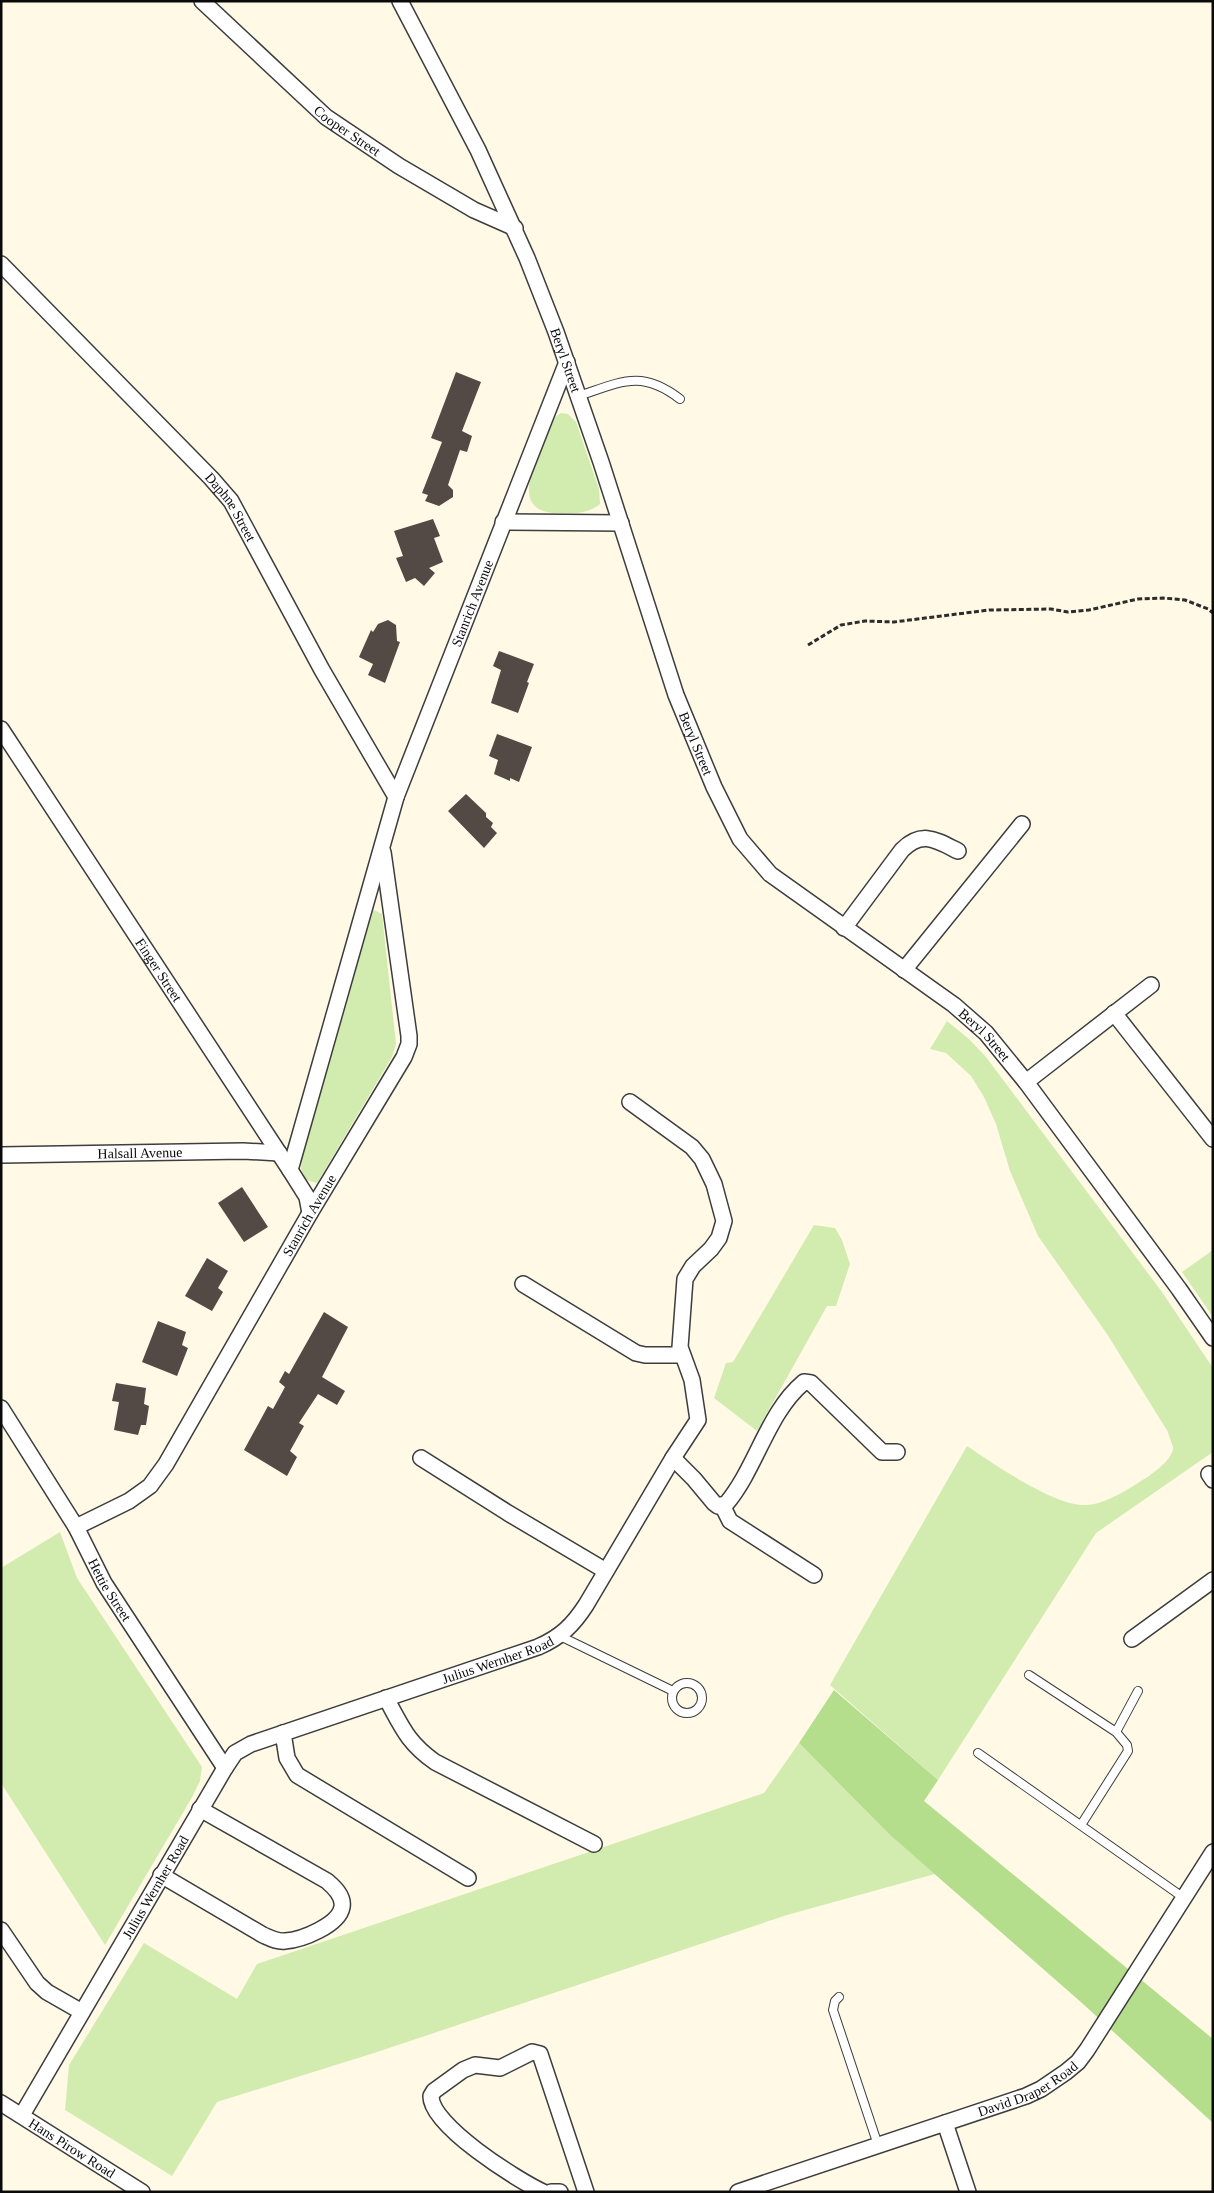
<svg xmlns="http://www.w3.org/2000/svg" width="1214" height="2193" viewBox="0 0 1214 2193" font-family="Georgia,serif">
<rect width="100%" height="100%" fill="#fff9e6"/>
<!-- green -->
<path fill="#d1ecae" d="M561 413 568 414 576 422 599 489 600 504C587 514 577 513 561 513 503 515 539 454 551 425L555 417Z
M372 909 382 914 396 1044 392 1057 317 1183 306 1180 301 1169 302 1152Z
M947 1021 969 1039 986 1057 1162 1292 1213 1368V1452L1096 1533 938 1780 830 1685 967 1446C992 1463 1056 1507 1086 1505 1108 1504 1131 1487 1149 1476 1157 1470 1173 1459 1173 1447 1172 1443 1169 1437 1168 1432L1107 1334 1038 1236 1010 1171 996 1124 984 1097 971 1076 946 1053 930 1049Z
M814 1225 835 1228 842 1240 850 1264 836 1306H827L757 1431 714 1398 726 1363 733 1362Z
M1213 1250V1317L1182 1272Z
M60 1532 77 1578 202 1767 200 1781 191 1799 105 1945 1 1783V1568Z
M799 1743 890 1835 935 1874 787 1915 374 2053 217 2102 172 2176 65 2110 69 2065 144 1943 237 1999 257 1964 764 1793Z"/>
<!-- forest -->
<path fill="#b4dd8c" d="M834 1690 938 1780 924 1801 1213 2039V2123L1082 2003 890 1835 799 1743Z"/>
<!-- building -->
<path fill="#534a45" d="M456 372 481 382 462 431 472 436 467 452 460 450 448 485 453 490V497L439 506 425 501 428 495 422 493 442 442 431 438Z
M433 519 440 536 434 538 443 562 429 568 435 573 424 586 415 578 406 582 396 558 403 556 394 531Z
M388 620 396 625 397 641 400 642 385 683 368 675 373 664 359 657 371 630 373 632 378 624Z
M499 651 534 664 527 682 529 683 518 713 491 703 501 670 493 666Z
M497 734 532 747 519 782 510 778V781L494 774 498 760 489 756Z
M466 794 486 813V817L493 823 491 827 497 833 484 848 448 811Z
M242 1187 268 1227 244 1242 218 1203Z
M207 1258 228 1271 218 1288 223 1292 212 1311 185 1296Z
M324 1312 348 1327 322 1377 345 1391 337 1405 318 1394 299 1423 304 1426 290 1451 297 1457 287 1476 244 1450 268 1406 273 1409 285 1387 279 1382 285 1371 289 1374Z
M158 1321 186 1332 182 1345 188 1348 177 1376 142 1362Z
M116 1383 146 1388 144 1404 149 1406 146 1425H141L138 1435 114 1430 119 1402 112 1401Z"/>
<g fill="none" stroke-linecap="round" stroke-linejoin="round">
<defs>
<path id="lane" d="M579 396C621 382 641 369 680 399
M560 1636 673 1691
M1029 1675 1116 1732 1127 1745 1128 1751 1081 1825
M672 1698a15 15 0 1 1 30 0a15 15 0 1 1-30 0Z
M1116 1732 1138 1691
M978 1753 1184 1898
M839 1997 835 2001 833 2010 878 2145"/>
<g id="street">
<path id="s1" d="M202 1 326 117 399 166 474 210 515 228"/>
<path id="s2" d="M400 1 478 150 527 258 556 332 601 462 676 695 714 787 740 839 770 874 954 1005 986 1033 1026 1082 1179 1289 1213 1338"/>
<path id="s3" d="M1 264 211 478 231 501 322 670 396 797"/>
<path d="M503 522 621 523"/>
<path id="s4" d="M1 729 290 1170 307 1197 310 1213"/>
<path d="M844 928 902 850C922 830 936 840 958 851"/>
<path d="M904 970 1022 824"/>
<path d="M1114 1013 1213 1139"/>
<path d="M1026 1082 1151 985"/>
<path id="s5" d="M1 1155 243 1151 279 1153"/>
<path id="s6" d="M290 1170 396 797 567 362"/>
<path d="M523 1284 636 1353 645 1355H682"/>
<path id="s7" d="M1 1408 76 1527 104 1583 225 1768"/>
<path d="M421 1458 508 1513 606 1571"/>
<path d="M673 1458 694 1479 714 1503 718 1506 726 1504C757 1467 767 1413 804 1382L811 1383 882 1452H897"/>
<path d="M1209 1474 1213 1480"/>
<path d="M722 1505 730 1521 814 1575"/>
<path id="s8" d="M76 1527 129 1501 150 1486 166 1464 310 1213 404 1057 409 1044V1036L383 852"/>
<path d="M1132 1639 1213 1580"/>
<path d="M386 1698C402 1727 407 1742 435 1762L594 1844"/>
<path d="M283 1733 287 1758 297 1775 468 1878"/>
<path d="M161 1875 263 1935C270 1938 277 1942 285 1941 302 1940 339 1925 342 1907 344 1896 334 1887 327 1881L200 1809"/>
<path d="M1 1930 37 1983 47 1992 82 2012"/>
<path id="s9" d="M1 2103 142 2192"/>
<path id="s10" d="M22 2115 225 1768 235 1753 251 1744 538 1647C561 1637 573 1625 586 1605L673 1458 698 1420 692 1380 680 1347 685 1279 693 1266 711 1249 719 1238 724 1221 714 1184 702 1159 692 1147 630 1102"/>
<path d="M945 2123 968 2192"/>
<path d="M543 2192C517 2180 430 2125 431 2096L434 2091 463 2070 475 2065 500 2068 532 2052 540 2054 586 2192"/>
<path d="M551 2192H560"/>
<path id="s11" d="M738 2192 1026 2096 1041 2089 1066 2072 1078 2062 1087 2050 1213 1852"/>
</g>
</defs>
<!-- lane casing -->
<use href="#lane" stroke="#3d3d3d" stroke-width="10"/>
<!-- street casing -->
<use href="#street" stroke="#3d3d3d" stroke-width="18"/>
<!-- path -->
<path stroke="#2c2c2c" stroke-width="3" stroke-dasharray="5 2.5" stroke-linecap="butt" d="M808 645 841 625 865 621 894 622 989 610 1051 609 1068 612 1089 610 1138 599 1163 598 1185 600 1208 609 1213 613"/>
<!-- lane -->
<use href="#lane" stroke="#fff" stroke-width="8"/>
<!-- street -->
<use href="#street" stroke="#fff" stroke-width="15"/>
</g>
<g text-anchor="middle" dominant-baseline="central" stroke-width="5" stroke-linejoin="round" paint-order="stroke">
<!-- street labels -->
<g font-size="14" fill="#0a0a0a" stroke="#fff">
<text stroke="none"><textPath href="#s1" startOffset="195">Cooper Street</textPath></text>
<text stroke="none"><textPath href="#s2" startOffset="396">Beryl Street</textPath></text>
<text stroke="none"><textPath href="#s3" startOffset="335">Daphne Street</textPath></text>
<text stroke="none"><textPath href="#s6" startOffset="596">Stanrich Avenue</textPath></text>
<text stroke="none"><textPath href="#s2" startOffset="801">Beryl Street</textPath></text>
<text stroke="none"><textPath href="#s4" startOffset="288">Finger Street</textPath></text>
<text stroke="none"><textPath href="#s2" startOffset="1221">Beryl Street</textPath></text>
<text stroke="none"><textPath href="#s5" startOffset="139">Halsall Avenue</textPath></text>
<text stroke="none"><textPath href="#s8" startOffset="399">Stanrich Avenue</textPath></text>
<text stroke="none"><textPath href="#s7" startOffset="212">Hettie Street</textPath></text>
<text stroke="none"><textPath href="#s10" startOffset="699">Julius Wernher Road</textPath></text>
<text stroke="none"><textPath href="#s10" startOffset="264">Julius Wernher Road</textPath></text>
<text stroke="none"><textPath href="#s11" startOffset="308">David Draper Road</textPath></text>
<text stroke="none"><textPath href="#s9" startOffset="84">Hans Pirow Road</textPath></text>
</g>
</g>
<!-- border -->
<rect width="1214" height="2193" fill="none" stroke="#0a0a0a" stroke-width="5"/>
</svg>
